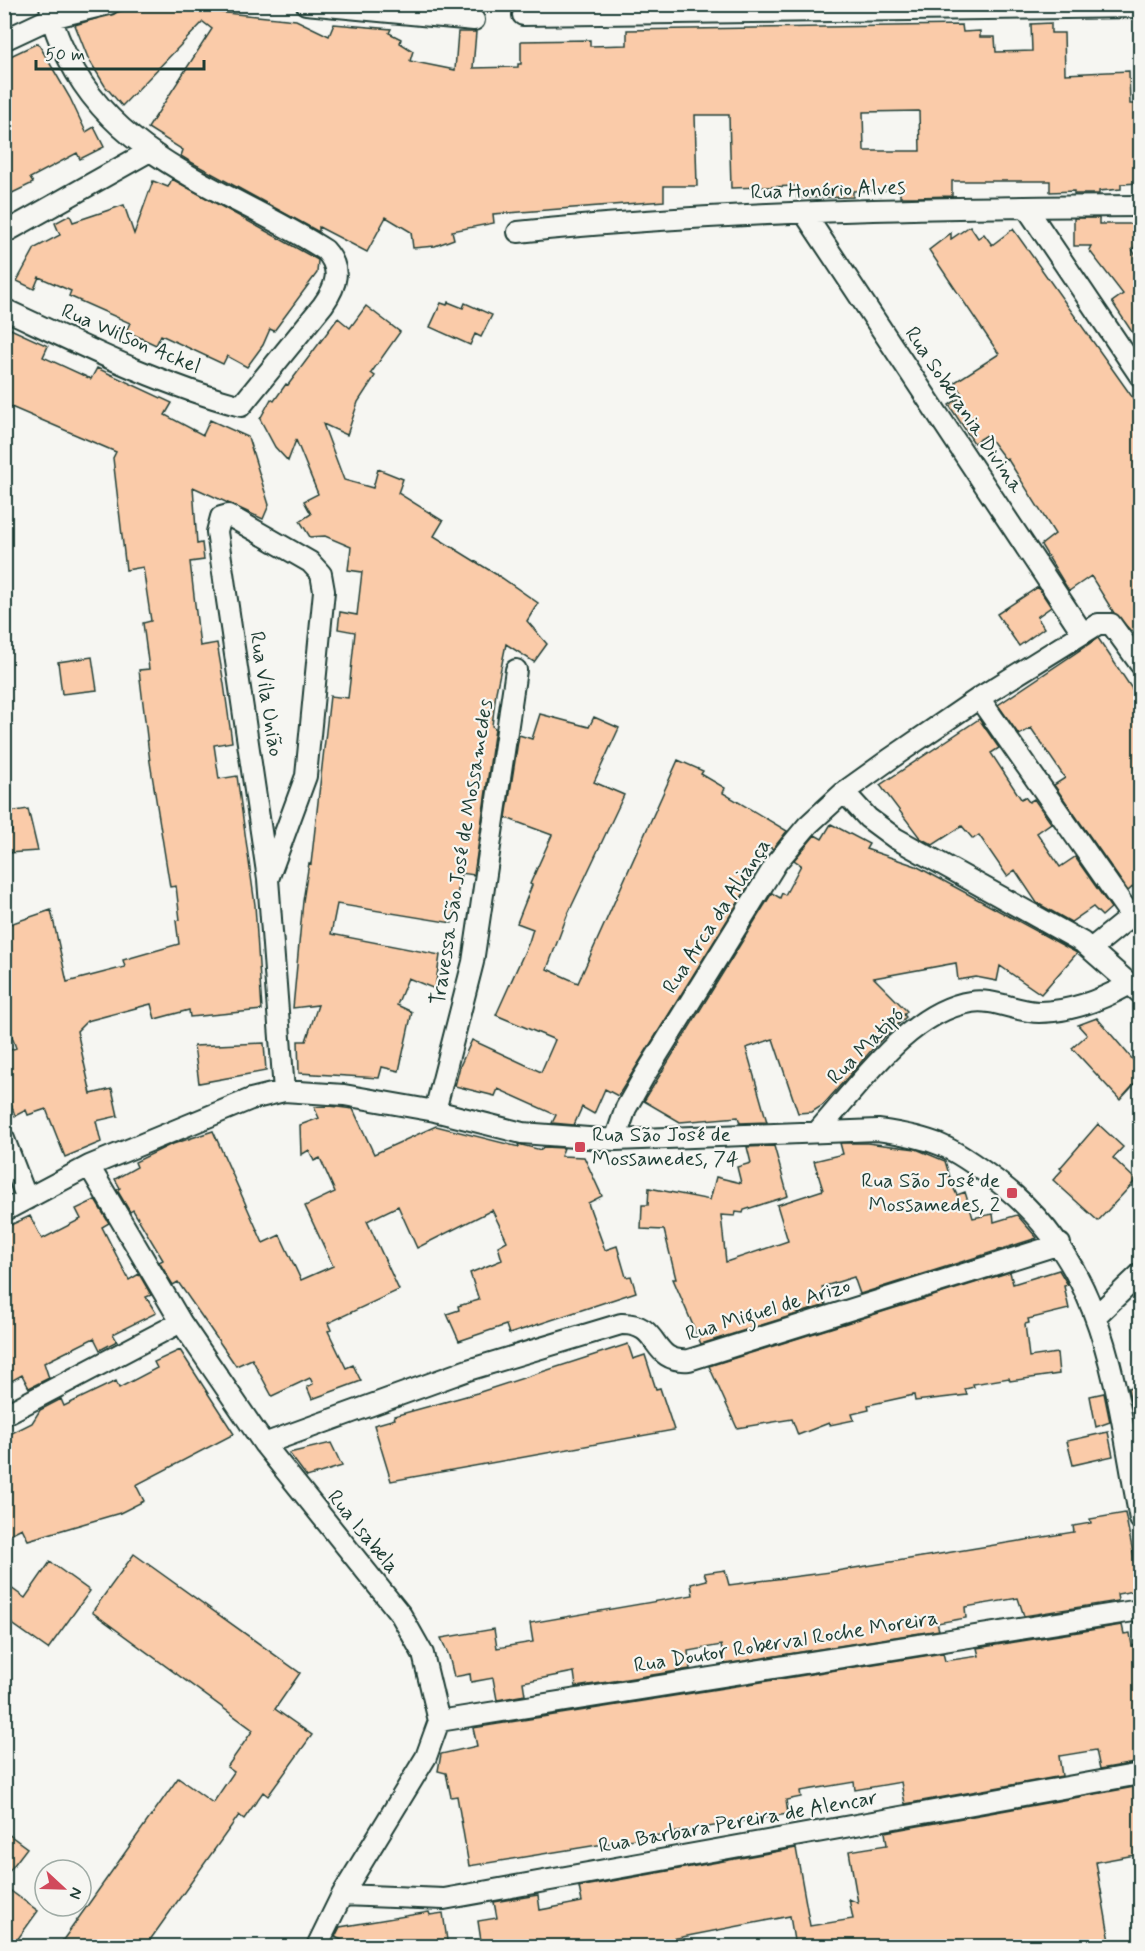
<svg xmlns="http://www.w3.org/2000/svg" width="1145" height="1951" viewBox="0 0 1145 1951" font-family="Mynerve,sans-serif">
<rect width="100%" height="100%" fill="#f6f6f2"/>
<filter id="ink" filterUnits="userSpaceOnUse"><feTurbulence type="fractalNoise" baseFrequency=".0167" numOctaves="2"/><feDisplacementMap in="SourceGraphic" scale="12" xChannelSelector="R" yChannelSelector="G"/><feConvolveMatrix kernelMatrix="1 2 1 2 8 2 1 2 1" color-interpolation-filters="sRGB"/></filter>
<g filter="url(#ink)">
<!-- building -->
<path fill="#facba9" stroke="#1f3d34" stroke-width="1.5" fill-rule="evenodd" d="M187 9 296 20 329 36 334 24 391 29 389 33 401 39 400 43 413 51 410 61 455 70 458 32H476L473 68 518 67V64H521V41L590 40V46L627 45V30L962 25 963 32 980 31V37H995L996 52 1032 51 1031 24 1051 23V33H1064L1065 74 1129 71 1130 104H1138L1140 183 1121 184V189L1099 191V194H1074V191L1050 192V181H952V196L917 197H900V190L853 191V197L797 198V186L731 188 729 115H695L697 186H664V201L493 214 494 223 452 231 454 239 435 246 413 248 411 232 386 217 367 252 319 227V232L189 161 181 156 183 150 148 128 212 29 203 22 122 106 105 86 88 58 75 25 124 10ZM919 111 920 151H864L863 112Z
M38 43 70 98 86 132 94 127 104 147 80 159 77 153 30 178 33 183 4 197V59Z
M172 179 318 260 317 273 274 331 270 329 263 345 247 367 227 356 223 364 161 335 156 345 126 331 130 323 69 296 71 291 39 277 34 289 17 281 35 248 60 235 55 223 70 215 73 222 124 205 134 234 153 181 168 187Z
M1074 218H1099V224H1140V244L1132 249 1140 263V344L1112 302 1123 294 1089 250 1091 246H1074Z
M970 226 978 238 984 234 992 245 1013 229 1140 408V625L1131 631 1114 613 1091 576 1069 591 1041 545 1055 534 1007 458 1005 459 987 435 974 443 949 405 963 396 955 382 999 354 929 250 951 233V239Z
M448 302 463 308 465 303 492 315 481 337 475 334 470 345 430 327 441 303 447 305Z
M366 306 400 332 371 373 375 376 358 402 347 435 323 424 344 480 373 488 378 469 403 479 398 493 443 521 434 536 502 578 538 603 527 621 547 644 534 662 506 644 496 692 492 726 495 728 474 875 461 873 452 923 337 904 331 934 440 955 435 989 408 978 397 1005 412 1012 399 1071 382 1067 379 1078 299 1073 298 1041H306L318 1005 293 1008 303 901 309 863 311 864 330 696 348 698 350 681 355 632 338 629 340 612 357 615 362 572 348 570 351 547 325 536 310 537 300 521 311 514 304 501 318 494 296 440 288 461 275 447 260 419 271 399 274 401 286 384 288 385 338 318 350 328Z
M4 326 48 346 43 357 91 379 97 368 172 403 165 415 203 435 210 420 248 437 269 505 263 519 193 487 197 544 202 543 204 560 190 562 200 646 217 643 224 684 232 742 214 745 219 779 237 776 255 905 262 1010 190 1017 189 1010 155 1019 151 1004 87 1021 77 1031 91 1094 112 1089 118 1116 96 1121 101 1142 65 1157 46 1109 28 1115 26 1110 15 1116 10 1100 4 1102V1052L16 1048 4 1014V926L51 910 67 982 125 967 123 960 179 944 176 921 180 920 176 886 170 887 150 762 139 670 149 669 143 623 151 621 143 567 126 570 113 458 116 452 4 404Z
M1038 587 1051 607 1037 617 1044 628 1019 646 997 614Z
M1098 638 1132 689 1140 684V880L1128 891 1054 785 1065 778 1031 728 1019 735 998 705Z
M92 657 97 690 62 694 58 662Z
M540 714 589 727 594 717 619 728 594 782 624 795 567 916 547 969 578 983 678 760 703 771 701 774 725 788 723 793 787 831 773 849 766 845 747 880 751 882 618 1096 605 1089 594 1114 582 1107 574 1125 552 1123 556 1115 498 1089 495 1096 455 1086 460 1066 472 1040 541 1072 555 1040 496 1015 529 942 533 929 517 923 532 885 530 884 552 835 506 818 519 735 532 739Z
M979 719 999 748 991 753 1021 799 1025 797 1029 802 1034 799 1051 823 1037 833 1060 867 1075 857 1111 908 1102 916 1093 907 1071 922 1037 903 1015 870 1007 876 979 835 973 839 962 826 933 845 920 838 880 785Z
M28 809 38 851 7 853V833L12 832 8 812Z
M831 824 869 844 866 849 916 866 1077 953 1041 994 1000 966 997 981 976 977 958 980 956 963 874 978 907 1011 904 1015 906 1017 877 1044 823 1105 812 1112 798 1113 773 1039 746 1048 767 1122 740 1123 738 1117 680 1122 644 1101 772 893 780 898 782 893 785 895 801 865 794 860 815 835 822 839Z
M1097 1018 1140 1068V1078L1120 1100 1072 1048 1087 1035 1078 1025Z
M264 1043 266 1071 199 1083 194 1046Z
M330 1106 353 1109 374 1154 436 1126 519 1147 518 1144 541 1150 543 1147 564 1148 561 1156 584 1157 602 1196 588 1203 605 1250 617 1246 626 1277 631 1276 636 1292 509 1334 506 1325 459 1341 447 1314 459 1310 458 1306 479 1300 470 1273 502 1260 498 1246 507 1241 492 1210 417 1248 398 1206 367 1221 399 1290 328 1323 331 1330 328 1331 346 1368 353 1365 361 1381 312 1399 307 1387 313 1384 310 1378 272 1396 252 1359 236 1366 178 1282 173 1285 159 1262 163 1260 133 1210 130 1212 117 1190 120 1188 115 1179 137 1167 135 1162 170 1145 213 1131 263 1243 280 1235 301 1280 333 1266 305 1206 335 1192 320 1158 314 1161 309 1150 301 1155 300 1125 319 1118 314 1107Z
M1098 1124 1123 1147 1113 1158 1136 1180 1098 1221 1053 1180 1062 1170 1060 1168Z
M840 1143H867L916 1149 945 1161 953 1187 957 1195 965 1192 973 1218 993 1214 994 1222 1017 1215 1037 1238 860 1294 854 1277 822 1287 826 1305 701 1344 673 1279H676L664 1230 641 1229 642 1205H648L649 1188 710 1200 716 1177 741 1183 737 1167 751 1163 747 1147 774 1146 788 1196 744 1210 743 1213 736 1212 735 1216 721 1215 726 1262 788 1241 777 1205 823 1190 814 1161 843 1154Z
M95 1200 109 1223 102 1227 129 1280 139 1274 151 1295 146 1297 156 1313 113 1334 117 1341 100 1350 94 1338 44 1363 49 1378 29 1388 22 1375 4 1385V1228L30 1216 42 1239 81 1219 76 1209Z
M1059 1270 1068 1285 1064 1286 1069 1309 1028 1319 1029 1323 1025 1324 1029 1357 1057 1353 1059 1374 1010 1381 1009 1378 973 1384 974 1387 965 1389 967 1395 915 1401 914 1395 868 1405 869 1410 852 1414 854 1420 830 1425 829 1423 798 1435 792 1419 737 1428 709 1366 1010 1272 1013 1284Z
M628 1344 633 1359 645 1355 656 1389 660 1388 674 1430 391 1481 374 1425 395 1419 394 1416 477 1393Z
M180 1350 234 1434 136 1485 144 1501 120 1513 28 1540 22 1528 4 1537V1437L32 1423 40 1410 61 1399 64 1406 116 1381 119 1388 157 1368 154 1362Z
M1140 1385V1411L1133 1413 1128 1388Z
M1104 1393 1110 1422 1096 1427 1090 1396Z
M1108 1432 1113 1456 1073 1465 1067 1441Z
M331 1443 342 1466 307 1477 289 1453Z
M1125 1513 1139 1582 1134 1591 1117 1594 1118 1601 1024 1616 1018 1598 965 1607 966 1618 937 1623 939 1630 725 1664 721 1645 688 1651 690 1669 576 1687 574 1672 523 1682 525 1695 497 1700 493 1678 471 1682 470 1674 454 1677 449 1656 441 1638 494 1629 497 1648 533 1642 530 1623 693 1595 691 1584 707 1580 704 1573 725 1570 729 1585 830 1572 1074 1532 1073 1526 1091 1523 1090 1519Z
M134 1554 300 1673 275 1709 312 1735 268 1796 263 1792 244 1819 239 1815 145 1947H58L178 1778 213 1803 234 1772 227 1767 253 1730 92 1612Z
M50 1562 90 1591 48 1649 4 1618V1583L25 1598Z
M1122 1625 1124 1634 1130 1633 1132 1646 1140 1644V1762L1100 1769 1096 1750 1059 1756 1062 1776 905 1804 901 1782 855 1790 854 1782 800 1791 801 1797 786 1800 788 1814 469 1866 457 1796 451 1797 446 1773 438 1771 441 1754 477 1746 473 1728 943 1653 945 1661 979 1656 977 1648Z
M1140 1786V1854L1096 1862 1111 1947H795L790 1916 631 1947H482L478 1921 497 1918 494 1902 538 1895 540 1910 582 1902 579 1887 796 1848 810 1926 853 1919 849 1899 858 1903 849 1851 887 1845 885 1832Z
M4 1831 27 1848 4 1878Z
M4 1886 38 1911 12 1947H4Z
M429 1912 430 1915 443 1913 448 1947H356L335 1937 340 1927Z"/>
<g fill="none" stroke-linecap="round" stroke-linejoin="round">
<defs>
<path id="minor" d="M306 4 474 20
M523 15 1140 7
M4 40 51 18 109 4
M1026 207 1140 376
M805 214 1082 632
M518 232C724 211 933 207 1140 206
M4 233 148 152
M4 309C81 345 158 384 241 406L323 305C337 285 342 269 325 250 235 192 120 162 69 60 60 43 51 24 50 4
M979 698 1131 916
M844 792 868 818 895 838 1082 942 1140 993
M268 879 306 776 324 591 321 574 310 562 228 515 221 517 217 532 268 879 284 1091
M1092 948 1140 909
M435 1111 473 962 516 670
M817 1132C857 1088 909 1011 971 1002 993 998 1017 1012 1039 1012 1071 1012 1103 999 1130 984
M4 1139 27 1199
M615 1140 626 1108 643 1078 777 862 808 825 844 792 890 759 979 698 1098 624H1111L1140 664
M89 1166 181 1322 264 1444 401 1615 423 1654 439 1721 426 1757 342 1895 317 1946
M4 1211 89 1166 251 1099 284 1091 344 1095 435 1111 522 1133 615 1140 878 1130C935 1138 951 1146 997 1181 1109 1266 1115 1391 1140 1519
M1097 1315 1140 1274
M4 1415 181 1322
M264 1444 468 1370 621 1324C663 1323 648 1363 689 1360L1060 1244
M439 1721 1140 1610
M342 1895 444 1899 1140 1774"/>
</defs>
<!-- minor casing -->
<use href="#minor" stroke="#1f3d34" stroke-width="24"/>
<!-- minor -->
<use href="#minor" stroke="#f6f6f2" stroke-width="20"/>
</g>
</g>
<!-- markers -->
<g fill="#d1495b" stroke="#f6f6f2" stroke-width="2">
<rect x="574" y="1141" width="12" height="12" rx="3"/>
<rect x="1006" y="1187" width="12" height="12" rx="3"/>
</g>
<g text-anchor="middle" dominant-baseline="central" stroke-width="4.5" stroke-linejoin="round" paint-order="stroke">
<!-- street labels -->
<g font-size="21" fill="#1f3d34" stroke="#f6f6f2">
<text transform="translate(828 190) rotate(-2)">Rua Honório Alves</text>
<text transform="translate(131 339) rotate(23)">Rua Wilson Ackel</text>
<text transform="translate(964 410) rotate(56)">Rua Soberania Divina</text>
<text transform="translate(266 694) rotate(81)">Rua Vila União</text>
<text transform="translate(462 852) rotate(-81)">Travessa São José de Mossamedes</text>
<text transform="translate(717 916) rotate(-57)">Rua Arca da Aliança</text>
<text transform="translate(866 1046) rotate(-45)">Rua Matipó</text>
<text transform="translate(768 1310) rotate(-17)">Rua Miguel de Arizo</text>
<text transform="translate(363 1532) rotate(51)">Rua Isabela</text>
<text transform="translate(786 1642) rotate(-9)">Rua Doutor Roberval Roche Moreira</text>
<text transform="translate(738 1822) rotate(-10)">Rua Barbara Pereira de Alencar</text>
</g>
<!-- poi labels -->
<g font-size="21" fill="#1f3d34" stroke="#f6f6f2" text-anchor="start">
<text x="592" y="1135">Rua São José de<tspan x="592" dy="24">Mossamedes, 74</tspan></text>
<text x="1000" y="1181" text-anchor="end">Rua São José de<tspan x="1000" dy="24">Mossamedes, 2</tspan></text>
</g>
</g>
<!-- margin -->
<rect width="1145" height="1951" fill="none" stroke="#f6f6f2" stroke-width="24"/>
<rect x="12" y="12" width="1121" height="1927" fill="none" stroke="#1f3d34" stroke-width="2" filter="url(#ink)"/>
<!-- north arrow -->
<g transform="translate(63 1888) rotate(112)"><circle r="28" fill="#f6f6f2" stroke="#a0aca6" stroke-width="1.5"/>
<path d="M0-4.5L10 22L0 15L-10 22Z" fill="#d1495b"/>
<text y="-9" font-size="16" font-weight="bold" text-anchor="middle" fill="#1f3d34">N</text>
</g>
<!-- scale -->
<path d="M36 60v9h168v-9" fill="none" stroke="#1f3d34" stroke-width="3"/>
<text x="45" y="60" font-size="18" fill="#1f3d34" stroke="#f6f6f2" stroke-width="4.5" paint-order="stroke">50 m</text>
</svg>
